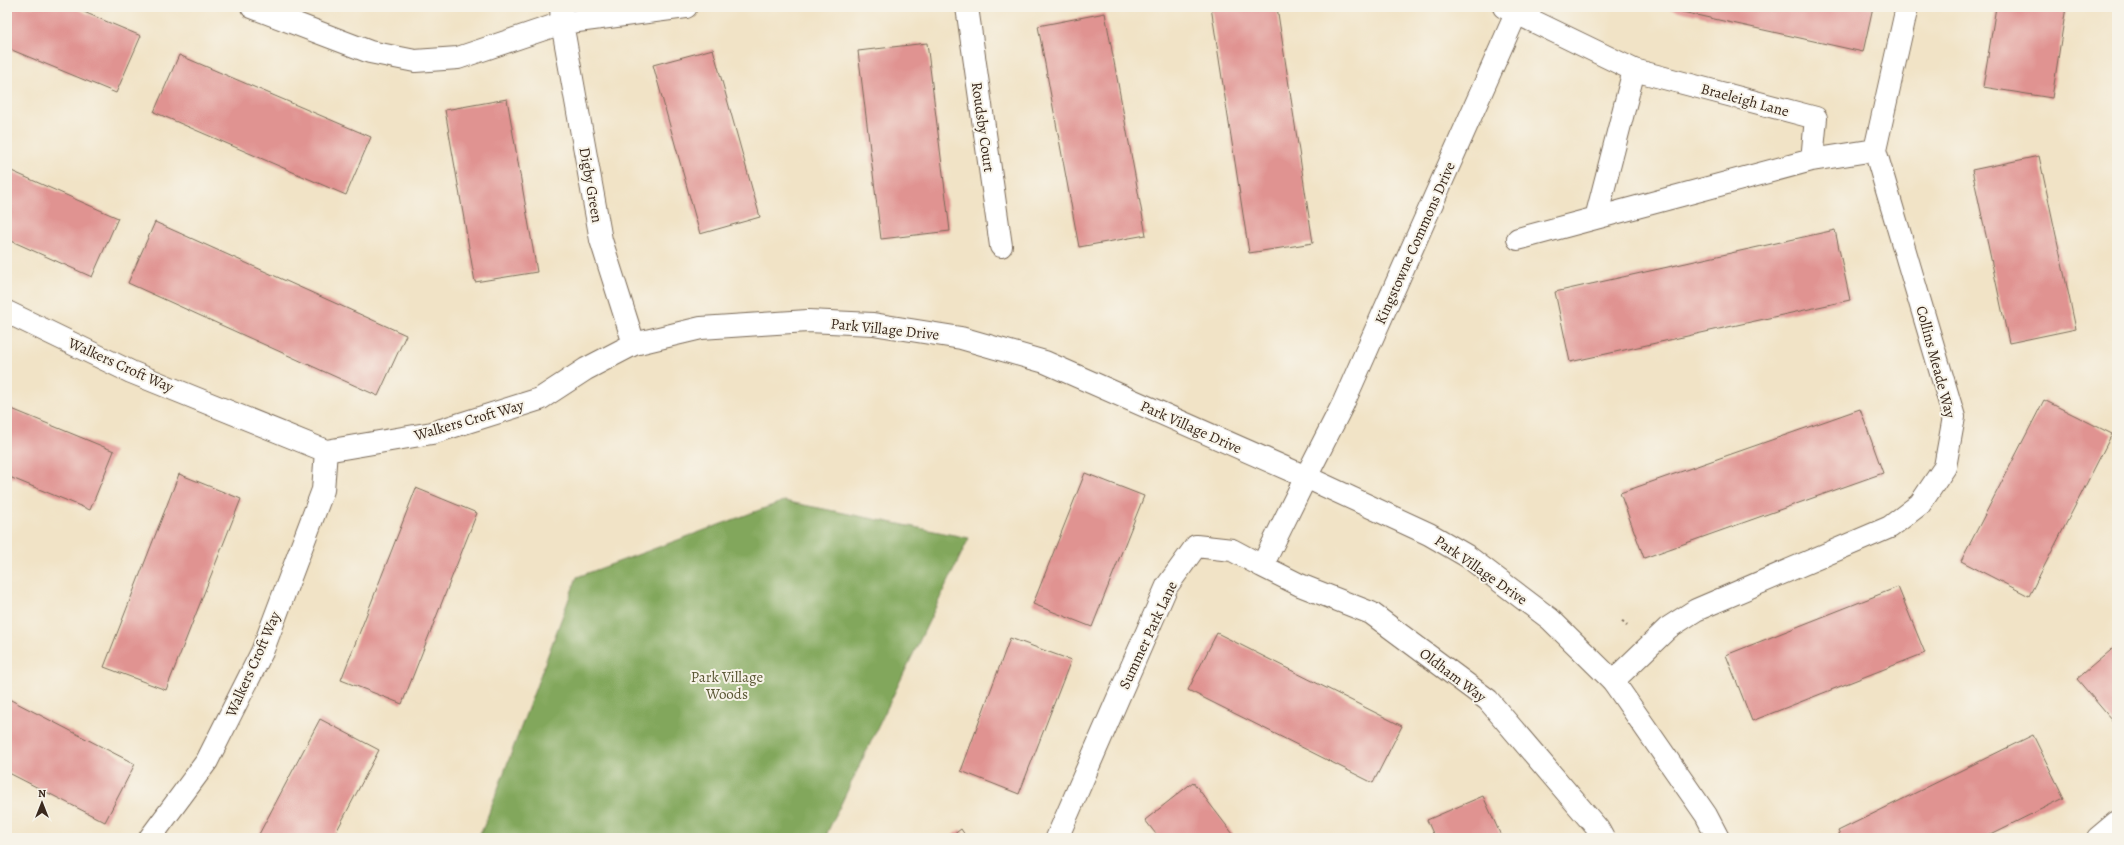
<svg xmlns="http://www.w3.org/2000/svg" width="2124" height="845" viewBox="0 0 2124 845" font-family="Alegreya,serif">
<rect width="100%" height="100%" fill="#f7f3e8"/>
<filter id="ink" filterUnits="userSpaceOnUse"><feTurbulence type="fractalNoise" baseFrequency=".025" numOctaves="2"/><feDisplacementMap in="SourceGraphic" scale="8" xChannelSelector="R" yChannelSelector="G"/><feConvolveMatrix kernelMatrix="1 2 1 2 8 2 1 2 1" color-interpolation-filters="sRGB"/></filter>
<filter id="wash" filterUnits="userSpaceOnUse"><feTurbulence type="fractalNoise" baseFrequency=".012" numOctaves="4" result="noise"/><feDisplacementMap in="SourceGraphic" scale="16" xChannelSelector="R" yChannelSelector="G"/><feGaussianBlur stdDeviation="0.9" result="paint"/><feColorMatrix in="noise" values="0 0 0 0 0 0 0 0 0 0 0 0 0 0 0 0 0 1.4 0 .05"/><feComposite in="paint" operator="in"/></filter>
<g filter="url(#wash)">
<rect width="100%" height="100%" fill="#f1e3c6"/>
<!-- forest -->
<path fill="#82a75c" stroke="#5e683d" d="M784 501 969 538 827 833 829 838H477L484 826 577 577Z"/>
<g id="blocks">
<!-- building -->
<path fill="#e09391" d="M7 7H72L141 36 116 93 7 48Z
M1211 7H1277L1313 243 1249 253Z
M1660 7H1873L1863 52Z
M1996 7H2066L2052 98 1983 87Z
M1105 13 1146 235 1079 247 1038 26Z
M927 43 950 231 881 239 858 51Z
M713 49 760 217 700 234 653 65Z
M179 55 371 137 346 195 154 112Z
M507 99 537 272 475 282 445 110Z
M2039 156 2076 329 2009 343 1972 170Z
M7 169 118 218 92 277 7 239Z
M155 222 406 335 378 396 128 283Z
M1835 230 1850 300 1570 362 1555 292Z
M2044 400 2112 434 2029 596 1961 561Z
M7 407 114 451 90 510 7 476Z
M1860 409 1883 473 1644 558 1620 493Z
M1085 473 1144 496 1092 627 1033 604Z
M179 474 241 499 166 690 104 667Z
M416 488 477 513 402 704 341 680Z
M1898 587 1925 653 1752 721 1726 655Z
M1217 633 1402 726 1373 783 1188 690Z
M1010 638 1071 660 1019 794 961 771Z
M2117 645V726L2077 679Z
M7 698 135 764 105 822 7 772Z
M320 719 379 750 333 838H257Z
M2033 735 2064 798 1983 838H1841L1838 831Z
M1193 782 1236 838H1159L1145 820Z
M1483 796 1502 838H1435L1427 820Z
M961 829 967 838H949Z"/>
</g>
</g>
<g filter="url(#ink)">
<use href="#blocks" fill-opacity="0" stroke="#7b6b59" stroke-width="1"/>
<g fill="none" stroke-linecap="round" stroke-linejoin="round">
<defs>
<path id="street" d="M252 7 370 52 415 61 458 58 562 23 561 7
M967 7 1001 246
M1504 7 1634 70 1596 218 1518 239
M1634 70 1816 118 1812 160
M1596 218 1812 160 1875 150
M7 312 131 372 326 451 323 490 262 652 207 761 150 838
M634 344 601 240 562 23 686 7
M326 451 432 433 540 399 586 369 634 344 701 328 808 321 873 324 961 338 1045 362 1306 477 1262 566 1232 550 1196 546 1167 586 1057 838
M1262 566 1300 585 1371 613 1488 700 1598 829 1603 838
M1613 681 1668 628 1696 610 1890 527 1920 504 1945 467 1954 417 1875 150 1907 7
M2098 838 2117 822"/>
<path id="secondary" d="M1519 7 1343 404 1306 477 1429 534 1467 556 1550 619 1613 681 1706 815 1718 838"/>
</defs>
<!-- street casing -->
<use href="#street" stroke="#7b6b59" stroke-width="24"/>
<!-- secondary casing -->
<use href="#secondary" stroke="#7b6b59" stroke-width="24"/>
<!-- path -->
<path stroke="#7b6b59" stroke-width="2.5" stroke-dasharray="3 3" stroke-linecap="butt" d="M1622 621 1627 626"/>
<!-- street -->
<use href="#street" stroke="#fff" stroke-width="22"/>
<!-- secondary -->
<use href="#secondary" stroke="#fff" stroke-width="22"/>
</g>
</g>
<g text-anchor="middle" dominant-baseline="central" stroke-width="4" stroke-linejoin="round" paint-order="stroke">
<!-- street labels -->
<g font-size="15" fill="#3b2a1e" stroke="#f7f3e8">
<text transform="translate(1745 100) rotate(15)">Braeleigh Lane</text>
<text transform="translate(983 127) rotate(82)">Roudsby Court</text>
<text transform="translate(591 185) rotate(80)">Digby Green</text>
<text transform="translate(1415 243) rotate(-66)">Kingstowne Commons Drive</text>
<text transform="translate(885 329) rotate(6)">Park Village Drive</text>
<text transform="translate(1936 362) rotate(75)">Collins Meade Way</text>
<text transform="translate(121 365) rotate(24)">Walkers Croft Way</text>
<text transform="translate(469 420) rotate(-16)">Walkers Croft Way</text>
<text transform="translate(1191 427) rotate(24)">Park Village Drive</text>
<text transform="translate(1481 570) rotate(35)">Park Village Drive</text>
<text transform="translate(1148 635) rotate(-65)">Summer Park Lane</text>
<text transform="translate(253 664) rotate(-66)">Walkers Croft Way</text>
<text transform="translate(1453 675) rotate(37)">Oldham Way</text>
</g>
<!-- park labels -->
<g font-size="15" fill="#5a5734" stroke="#f7f3e8">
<text x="727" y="677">Park Village<tspan x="727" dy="17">Woods</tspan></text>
</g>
</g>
<!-- margin -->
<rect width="2124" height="845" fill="none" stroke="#f7f3e8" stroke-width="24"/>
<!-- north arrow -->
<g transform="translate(42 803)" stroke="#f7f3e8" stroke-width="3" paint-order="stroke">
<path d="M0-3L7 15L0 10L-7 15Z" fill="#3b2a1e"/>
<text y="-6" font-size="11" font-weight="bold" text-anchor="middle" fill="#3b2a1e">N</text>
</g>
</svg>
